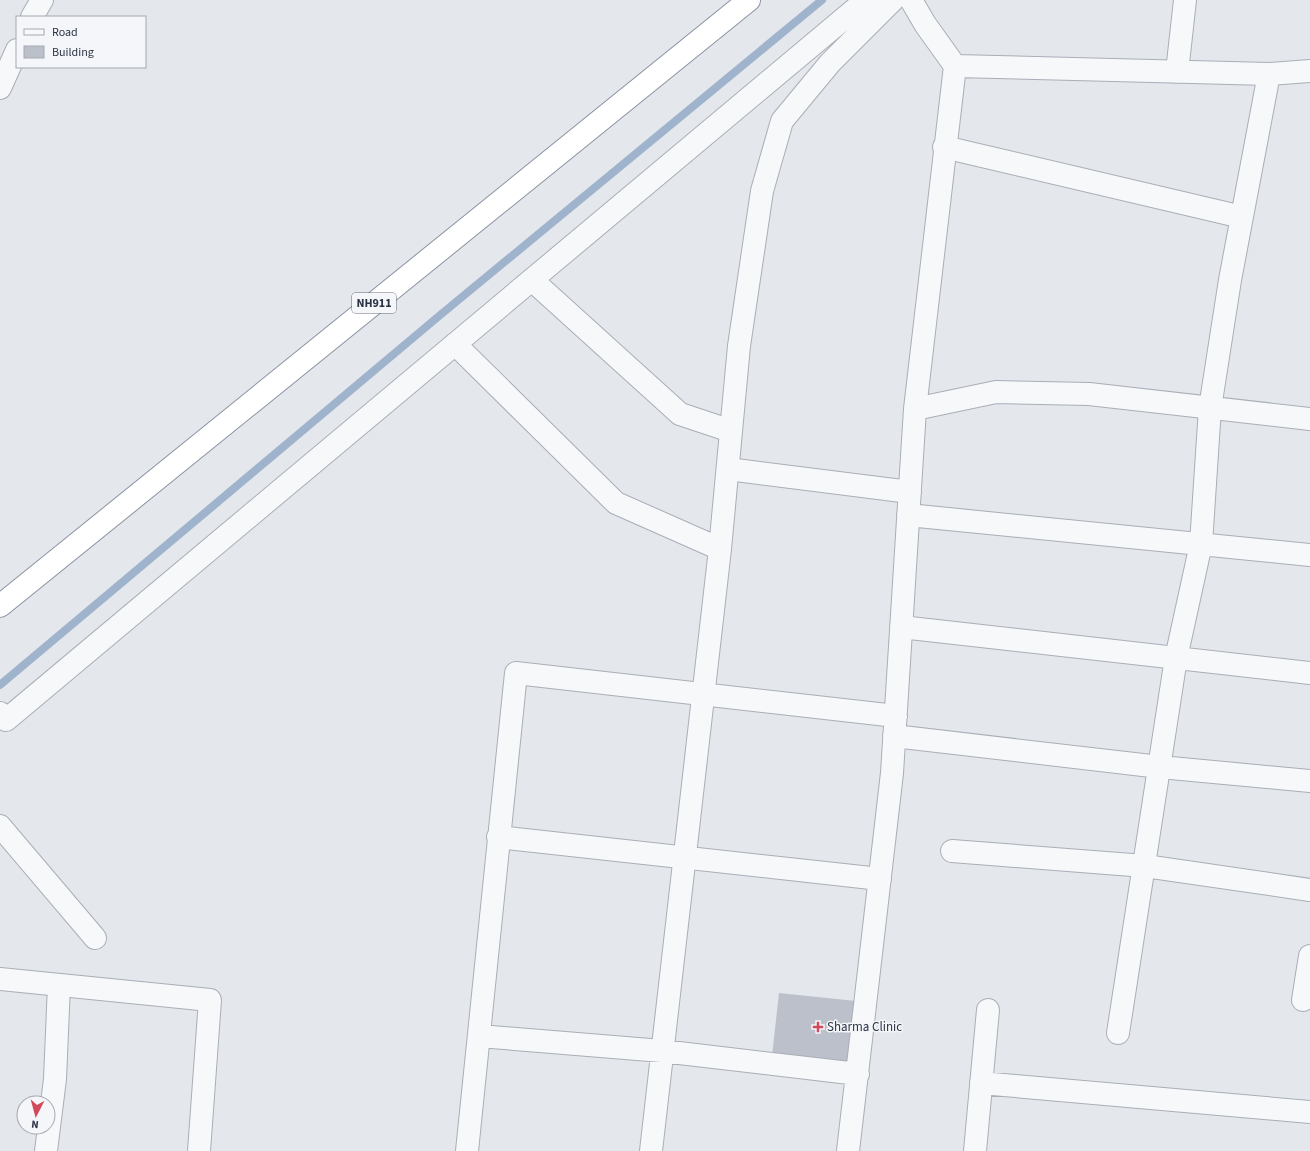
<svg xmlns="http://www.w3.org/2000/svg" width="1310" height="1151" viewBox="0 0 1310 1151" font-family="'Source Sans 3',sans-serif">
<rect width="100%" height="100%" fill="#e4e7ec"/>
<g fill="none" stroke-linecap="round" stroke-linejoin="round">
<!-- stream -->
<path stroke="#9fb4cc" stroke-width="8" d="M0 685 439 316 822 0"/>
</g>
<!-- building -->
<path fill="#bbc0ca" d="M779 993 856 1001 849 1064 772 1056Z"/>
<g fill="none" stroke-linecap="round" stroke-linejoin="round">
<defs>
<path id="minor" d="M32 17 42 0
M955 66 1269 74 1310 71
M1177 72 1185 0
M0 88 17 50
M944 147 1242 217
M532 280 680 414 731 431
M455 344 616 503 720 549
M915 409 996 392 1089 394 1310 419
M728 469 910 492
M908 515 1310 555
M901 627 1310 673
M0 713 6 720 866 0
M894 736 1160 767 1310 781
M0 826 95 938
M498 837 880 879
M952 851 1145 866 1310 890
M0 979 210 1000 199 1151
M1303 1000 1310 956
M1118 1033 1176 658 1201 544 1210 408 1230 280 1269 74
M479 1036 662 1051 858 1074
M981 1083 1310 1112
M46 1151 55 1079 59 985
M467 1151 516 673 896 716
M651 1151 720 549 739 346 762 191 782 121 830 63 893 0
M848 1151 892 773 915 409 955 66 925 24 911 0
M975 1151 988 1010"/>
<path id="highway" d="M0 606 749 0"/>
</defs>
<!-- minor casing -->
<use href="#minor" stroke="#a9aeb7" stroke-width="24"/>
<!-- highway casing -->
<use href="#highway" stroke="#8b94a3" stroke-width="24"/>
<!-- minor -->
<use href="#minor" stroke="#f7f8fa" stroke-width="22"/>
<!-- highway -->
<use href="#highway" stroke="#fff" stroke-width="22"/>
</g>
<!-- markers -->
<path fill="#d1495b" stroke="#f4f6f9" stroke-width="1.5" d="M816 1021h4v4h4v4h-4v4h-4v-4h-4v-4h4z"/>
<g text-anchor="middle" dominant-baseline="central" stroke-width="3" stroke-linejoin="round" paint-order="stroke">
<!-- shield labels -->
<rect fill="#f4f6f9" stroke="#676e7b" stroke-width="1" x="352" y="293" width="44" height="20" rx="3"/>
<g font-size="12" font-weight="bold" fill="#2b3445">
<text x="374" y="303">NH911</text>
</g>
<!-- poi labels -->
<g font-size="13" fill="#2b3445" stroke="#f4f6f9" text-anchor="start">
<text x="827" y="1027">Sharma Clinic</text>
</g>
</g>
<!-- legend -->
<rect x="16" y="16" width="130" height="52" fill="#f4f6f9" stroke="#a4a8b1"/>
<rect x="24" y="29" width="20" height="6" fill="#f7f8fa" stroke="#a4a8b1"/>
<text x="52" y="36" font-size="12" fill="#2b3445">Road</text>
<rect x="24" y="46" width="20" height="12" fill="#bbc0ca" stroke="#a4a8b1"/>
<text x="52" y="56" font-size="12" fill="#2b3445">Building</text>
<!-- north arrow -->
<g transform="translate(36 1115) rotate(186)"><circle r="19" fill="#f4f6f9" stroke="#a4a8b1"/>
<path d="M0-3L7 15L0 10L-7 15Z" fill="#d1495b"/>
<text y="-6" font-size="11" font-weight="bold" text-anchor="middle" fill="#2b3445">N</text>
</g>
</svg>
